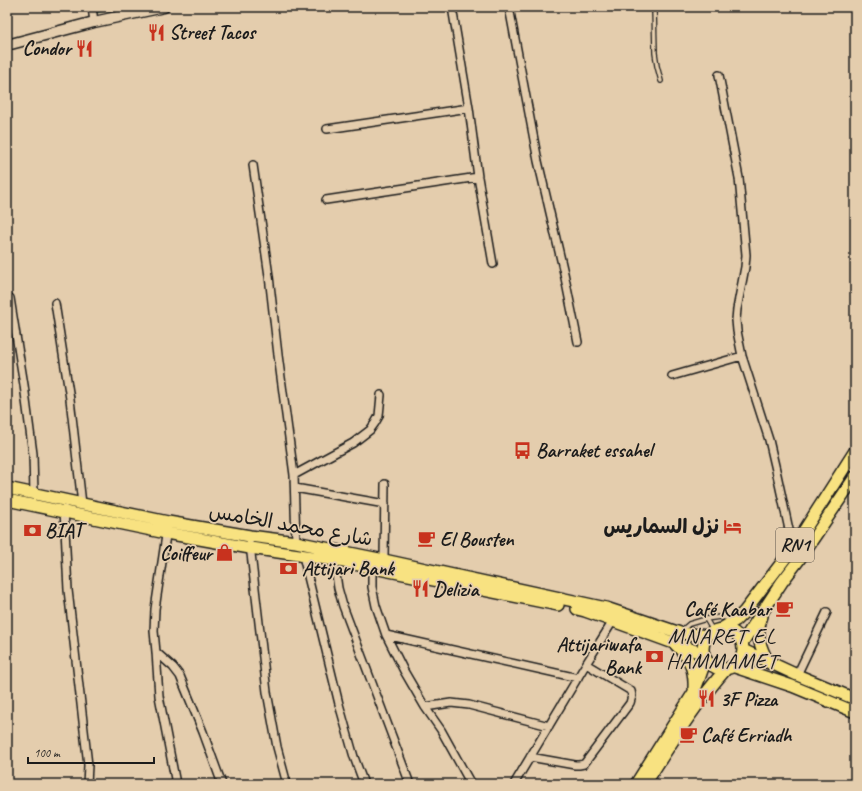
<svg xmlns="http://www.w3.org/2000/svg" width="862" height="791" viewBox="0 0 862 791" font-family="Caveat,'Playpen Sans Arabic',sans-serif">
<defs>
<pattern id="garden-furrows" width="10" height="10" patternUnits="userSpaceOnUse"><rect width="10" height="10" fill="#b0e8ac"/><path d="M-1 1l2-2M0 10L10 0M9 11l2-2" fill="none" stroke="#97c693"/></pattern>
</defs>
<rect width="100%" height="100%" fill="#e4cdad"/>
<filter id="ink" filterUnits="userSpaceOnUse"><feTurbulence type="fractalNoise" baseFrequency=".025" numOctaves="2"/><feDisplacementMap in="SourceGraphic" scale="8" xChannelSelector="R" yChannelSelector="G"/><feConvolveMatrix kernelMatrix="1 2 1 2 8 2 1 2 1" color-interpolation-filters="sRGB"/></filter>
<g filter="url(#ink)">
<!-- garden -->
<path fill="url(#garden-furrows)" stroke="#668264" d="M92 7H121L92 14Z"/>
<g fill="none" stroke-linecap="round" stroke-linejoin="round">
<defs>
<path id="service" d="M654 7 655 53 657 66 661 81
M706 619 713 631
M681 631 689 624 706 619 720 617 733 619"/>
<path id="minor" d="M92 7 94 22
M452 7 469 108 478 177 493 264
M509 7 538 161 564 273 578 342
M719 75 739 178 746 255 745 267 737 309 736 320 737 331 742 356 769 440 776 470 793 548
M327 129 469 108
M253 165 269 276 278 355 294 475 296 542
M326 200 478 177
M10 298 24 385 33 454 34 494
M55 303 70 399 82 504
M672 376 742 356
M294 475 353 443 370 430 375 423 379 416 381 395
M295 488 385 504
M64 509 68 590 85 739 88 765 87 784
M168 522 155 609 154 631 156 652 173 667 180 676 203 732 222 784
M250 545 267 692 277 747 287 784
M303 556 339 704 354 757 364 784
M334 560 338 588 343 606 410 784
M384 560 385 484
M372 568V587L376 606 386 635 404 671 425 707 441 730 471 784
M386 635 578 678
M156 652 159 696 176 784
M797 675 827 612
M425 707 451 703 469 705 549 726
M530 757 575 765H579L584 764 630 703 632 696 631 691 586 664
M514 784 586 664 613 621
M854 784 855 782"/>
<path id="secondary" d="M7 45 94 22 164 7"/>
<path id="primary" d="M7 488 168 522 250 536 296 542 384 560 606 608 680 633 708 636
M7 500 166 533 250 548 334 560 558 605
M577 609 585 611 613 621 704 654
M762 616C755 633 760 648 769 663
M721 629 736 620 744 612 793 548 855 451
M703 649a20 20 0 1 1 40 0a20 20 0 1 1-40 0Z
M742 643 782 582 798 561 855 477
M676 645C689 657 695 669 694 688
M743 650 797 675 855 699
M732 666 792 686 855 712
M636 784 694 692 699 679 706 659
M645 784C670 745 695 704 726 669"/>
</defs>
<!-- service casing -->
<use href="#service" stroke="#1c1c1c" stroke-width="6"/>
<!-- minor casing -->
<use href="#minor" stroke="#1c1c1c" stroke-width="10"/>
<!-- secondary casing -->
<use href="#secondary" stroke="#1c1c1c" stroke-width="13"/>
<!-- primary casing -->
<use href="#primary" stroke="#1c1c1c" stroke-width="14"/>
<!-- service -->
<use href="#service" stroke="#e4cdad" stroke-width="3.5"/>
<!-- minor -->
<use href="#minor" stroke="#e4cdad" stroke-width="7"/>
<!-- secondary -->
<use href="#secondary" stroke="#e4cdad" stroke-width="10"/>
<!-- primary -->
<use href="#primary" stroke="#f8e281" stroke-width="11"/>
</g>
</g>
<!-- icons -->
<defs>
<symbol id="restaurant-bare" viewBox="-9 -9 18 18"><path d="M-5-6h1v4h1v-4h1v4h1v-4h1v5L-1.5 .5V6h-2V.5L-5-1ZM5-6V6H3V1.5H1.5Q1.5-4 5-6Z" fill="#c8321e" stroke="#e4cdad" stroke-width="2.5" paint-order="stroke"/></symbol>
<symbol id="bus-bare" viewBox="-9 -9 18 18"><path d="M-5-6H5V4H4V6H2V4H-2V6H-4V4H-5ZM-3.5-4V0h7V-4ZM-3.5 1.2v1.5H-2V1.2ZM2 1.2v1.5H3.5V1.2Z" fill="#c8321e" stroke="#e4cdad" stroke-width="2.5" paint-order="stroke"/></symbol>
<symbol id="hotel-bare" viewBox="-9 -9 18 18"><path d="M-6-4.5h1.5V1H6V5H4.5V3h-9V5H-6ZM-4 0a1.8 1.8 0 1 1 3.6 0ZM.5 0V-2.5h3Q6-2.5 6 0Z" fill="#c8321e" stroke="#e4cdad" stroke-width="2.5" paint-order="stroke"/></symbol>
<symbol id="bank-bare" viewBox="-9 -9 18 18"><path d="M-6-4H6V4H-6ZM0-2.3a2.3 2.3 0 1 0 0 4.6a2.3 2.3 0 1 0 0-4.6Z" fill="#c8321e" stroke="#e4cdad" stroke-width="2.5" paint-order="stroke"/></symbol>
<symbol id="cafe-bare" viewBox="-9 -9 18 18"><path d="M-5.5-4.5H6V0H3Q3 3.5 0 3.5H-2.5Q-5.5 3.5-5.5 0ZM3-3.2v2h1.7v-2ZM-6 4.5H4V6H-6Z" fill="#c8321e" stroke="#e4cdad" stroke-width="2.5" paint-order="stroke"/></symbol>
<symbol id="shop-bare" viewBox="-9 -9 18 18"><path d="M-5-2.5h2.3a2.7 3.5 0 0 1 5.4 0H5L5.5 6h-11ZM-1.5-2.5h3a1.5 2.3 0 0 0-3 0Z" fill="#c8321e" stroke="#e4cdad" stroke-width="2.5" paint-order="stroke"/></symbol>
</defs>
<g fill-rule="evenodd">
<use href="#restaurant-bare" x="144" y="20" width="25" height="25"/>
<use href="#restaurant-bare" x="72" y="36" width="25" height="25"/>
<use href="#bus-bare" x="510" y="438" width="25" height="25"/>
<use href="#hotel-bare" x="720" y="514" width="25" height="25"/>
<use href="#bank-bare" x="20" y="518" width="25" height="25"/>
<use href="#cafe-bare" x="414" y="526" width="25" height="25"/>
<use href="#shop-bare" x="212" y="540" width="25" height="25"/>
<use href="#bank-bare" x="276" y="556" width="25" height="25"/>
<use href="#restaurant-bare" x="408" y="576" width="25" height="25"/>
<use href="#cafe-bare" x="772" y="596" width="25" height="25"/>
<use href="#bank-bare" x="642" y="644" width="25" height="25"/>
<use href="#restaurant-bare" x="694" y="686" width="25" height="25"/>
<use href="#cafe-bare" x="676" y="722" width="25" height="25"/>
</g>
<g text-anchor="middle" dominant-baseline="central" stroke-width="3.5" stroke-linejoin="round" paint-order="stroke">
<!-- shield labels -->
<rect fill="#e4cdad" stroke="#585148" stroke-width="1" x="776" y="528" width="38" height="34" rx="3"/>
<g font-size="19" font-weight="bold" fill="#1c1c1c">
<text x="795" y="545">RN1</text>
</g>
<!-- poi labels -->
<g font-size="20" font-weight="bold" fill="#1c1c1c" stroke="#e4cdad" text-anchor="start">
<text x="169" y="32">Street Tacos</text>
<text x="71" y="48" text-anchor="end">Condor</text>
<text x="536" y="450">Barraket essahel</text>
<text x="719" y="526" text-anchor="end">نزل السماريس</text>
<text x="45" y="530">BIAT</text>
<text x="440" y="539">El Bousten</text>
<text x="212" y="553" text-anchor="end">Coiffeur</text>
<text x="302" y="568">Attijari Bank</text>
<text x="433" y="589">Delizia</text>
<text x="771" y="609" text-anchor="end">Café Kaabar</text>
<text x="641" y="644" text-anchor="end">Attijariwafa<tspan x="641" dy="23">Bank</tspan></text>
<text x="720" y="699">3F Pizza</text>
<text x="701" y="735">Café Erriadh</text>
</g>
<!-- street labels -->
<g font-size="20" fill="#1c1c1c" stroke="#e4cdad">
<text transform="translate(291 525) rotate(10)">شارع محمد الخامس</text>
</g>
<!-- quarter labels -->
<g font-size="22" letter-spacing="1" fill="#1c1c1c" stroke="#e4cdad">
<text x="722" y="636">MNARET EL<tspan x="722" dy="25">HAMMAMET</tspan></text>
</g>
</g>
<!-- margin -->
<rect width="862" height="791" fill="none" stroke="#e4cdad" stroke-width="24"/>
<rect x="12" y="12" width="838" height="767" fill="none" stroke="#1c1c1c" stroke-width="1.5" filter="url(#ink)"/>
<!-- scale -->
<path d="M28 757v6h126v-6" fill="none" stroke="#1c1c1c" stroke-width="2"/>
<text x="34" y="757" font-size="12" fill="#1c1c1c" stroke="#e4cdad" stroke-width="3" paint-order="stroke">100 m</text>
</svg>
